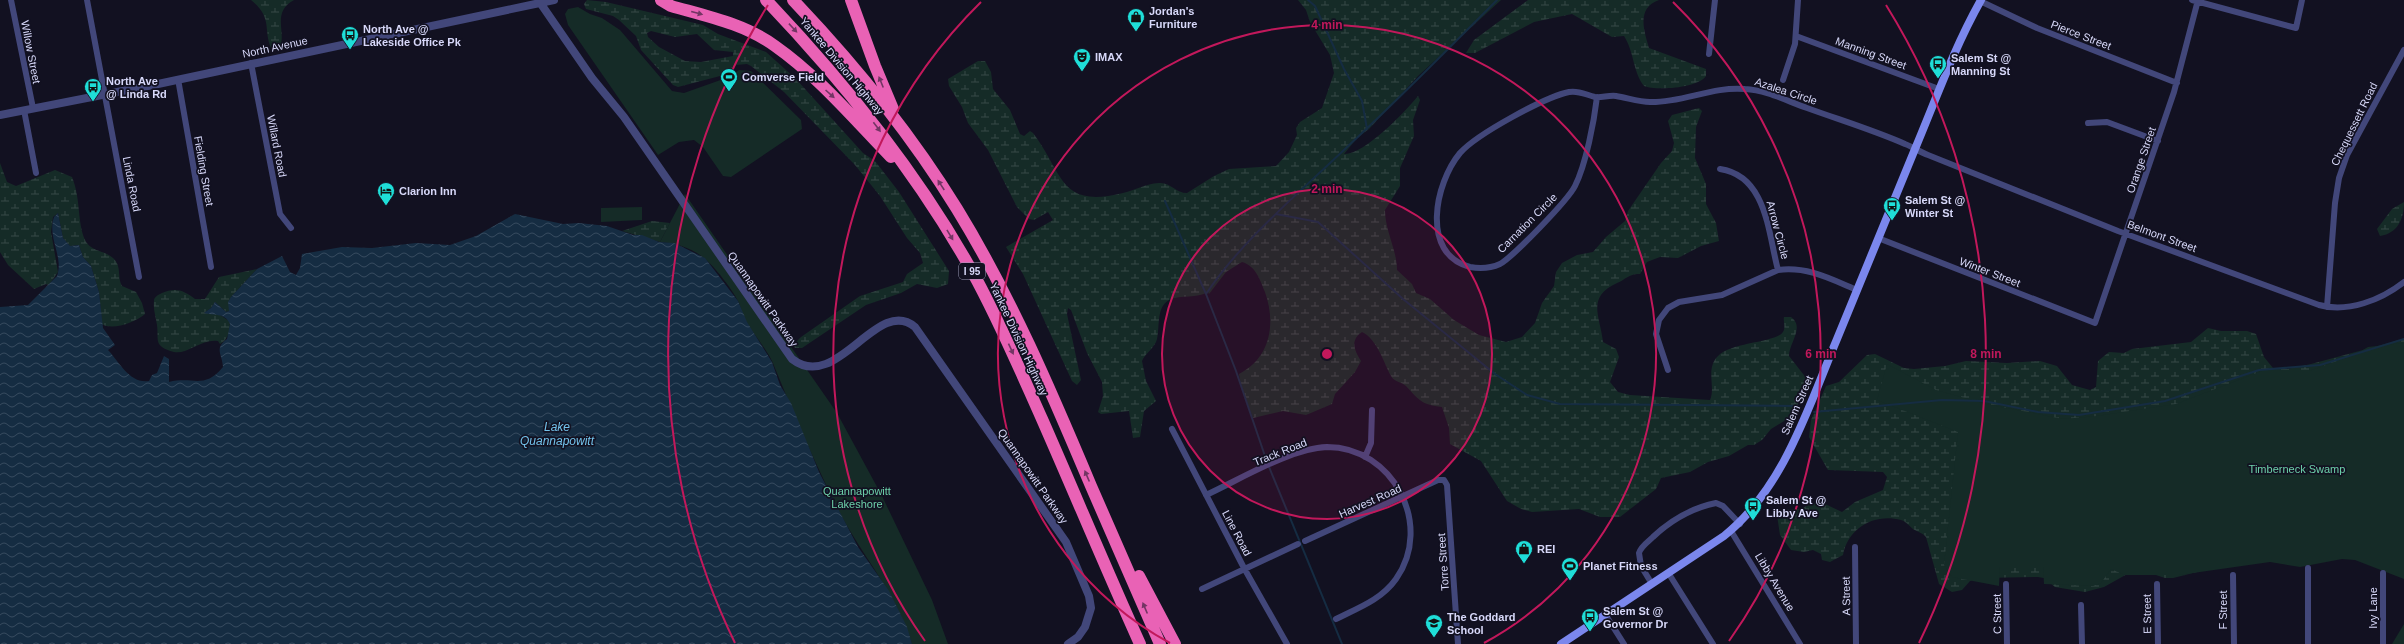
<svg xmlns="http://www.w3.org/2000/svg" width="2404" height="644" viewBox="0 0 2404 644" font-family="Helvetica,sans-serif">
<defs>
<pattern id="wetland-marsh" width="20" height="14" patternUnits="userSpaceOnUse"><rect width="20" height="14" fill="#152b27"/><path d="M1 5h8M5 5V1M11 12h8M15 12V8" fill="none" stroke="#364947"/></pattern>
<pattern id="water-waves" width="16" height="10" patternUnits="userSpaceOnUse"><rect width="16" height="10" fill="#152c42"/><path d="M0 5q4-4 8 0t8 0" fill="none" stroke="#364a5e"/></pattern>
</defs>
<rect width="100%" height="100%" fill="#121121"/>
<!-- wetland -->
<path fill="url(#wetland-marsh)" fill-rule="evenodd" d="M251 0H294C270 13 288 34 279 49L273 50 271 48C263 29 273 18 251 0Z
M587 0 606 2 703 25 718 34 766 52 796 79 863 153 875 161 899 192 949 271 948 284 937 288 917 284 901 293 866 305 802 348H795L793 345 801 337 860 296 903 282 907 274 923 263 920 253 907 238 880 196 855 165 784 92 751 66 747 64 736 65 720 76 678 87 673 85 641 50 636 36 619 20 613 16 586 9 584 4ZM651 31 675 37 697 34 714 50 733 52V56L701 62 685 61 659 47 648 37 647 33Z
M1298 0H1501L1418 76 1369 129 1357 138 1344 154C1364 155 1405 112 1418 96L1420 100 1413 120 1414 136 1400 168V186L1385 210C1385 231 1397 250 1397 270L1412 284 1416 293 1430 299 1454 320 1479 335 1506 342 1522 337 1535 323 1542 303 1554 286 1556 272 1562 263 1577 255 1593 252 1606 237 1625 221 1628 211 1661 163 1672 151 1674 143 1668 121 1672 115 1699 108 1702 111 1696 127 1695 158 1706 184V204L1716 223 1719 241 1701 246 1678 258 1660 257 1652 260 1647 262 1640 274C1630 273 1626 279 1617 283 1586 297 1600 316 1603 342L1616 349 1619 357 1610 382 1618 392 1630 395 1710 400C1716 387 1705 369 1718 356 1731 342 1776 343 1783 332 1786 327 1783 322 1784 317H1791C1805 327 1789 343 1789 356L1807 379 1794 415 1771 429 1762 440 1754 445H1748L1729 456 1708 462 1690 472 1661 478 1656 489 1620 517H1600L1579 509 1532 512 1521 509 1507 501 1481 461 1450 444 1449 428 1442 407C1422 405 1419 400 1406 386 1402 382 1394 382 1391 376 1384 363 1377 339 1362 332 1350 340 1354 350 1361 361L1355 372 1335 394 1332 404 1306 415 1283 411 1253 418 1241 387 1239 374C1271 358 1276 323 1265 292 1260 280 1256 266 1242 262L1226 272 1209 294 1208 292C1197 299 1181 294 1169 300 1156 307 1160 327 1157 339 1155 348 1145 353 1142 361L1146 381 1156 401 1144 411 1140 437 1133 438 1129 411 1101 414 1098 412 1103 396 1102 382 1087 353 1071 310 1068 308 1067 314 1081 380 1077 385 1072 381 1023 274 1006 247 1053 220 1048 212 1034 220 1029 219 1017 207 988 150 968 123 962 107 949 86 948 79 978 61H985L991 72 993 89 1010 110 1020 134 1024 136 1030 131 1033 133C1064 174 1059 209 1123 193 1136 190 1145 184 1159 183 1170 182 1176 193 1187 193L1214 176 1229 169 1276 166 1289 152 1297 135 1296 128 1300 122 1322 108 1334 73 1330 55 1310 22 1306 10Z
M1528 0H1659C1636 8 1644 31 1649 48L1706 69V76C1698 88 1657 91 1644 86 1633 72 1634 51 1624 36L1612 37 1572 14 1534 22 1475 53H1466L1474 40Z
M0 163 7 182 16 186 55 170 72 177C81 199 77 222 85 240 91 252 104 250 113 258 122 266 117 277 122 286L136 292 142 303 145 314C136 322 112 331 102 324L99 292 91 266 83 257 79 245 70 246 63 238 58 213 53 217 51 232 58 272 49 285 46 284 34 289 8 265 0 252Z
M2404 202C2404 219 2398 233 2380 236L2377 229 2392 209Z
M652 221 670 223 660 242 622 231Z
M257 269 231 297 229 311 226 312 215 302 211 308 204 313H217L229 321C232 329 227 341 220 344L218 341C203 338 186 355 174 352 153 346 159 341 157 325 156 317 153 310 154 301 154 297 158 295 162 293 175 287 184 290 195 299H205L219 277Z
M2208 328 2221 331H2247L2256 334 2264 357 2273 368 2287 369 2311 364 2404 339V566L2351 559 2278 557 2238 566 2225 565 2173 578H2165L2147 572 2129 573 2104 587 2085 592 2055 587 2044 578 2038 577 1979 578 1970 581 1962 590 1952 592 1939 584 1926 537C1923 533 1918 532 1913 529 1909 526 1907 522 1901 520 1874 513 1848 528 1843 555L1830 562 1822 560 1821 554 1813 550 1804 552 1791 550 1780 535 1777 515 1782 510 1799 509 1815 503 1825 504 1842 512 1855 502 1883 490 1887 477 1883 472 1828 470 1809 437 1811 420 1826 386 1839 382 1867 355 1875 354 1904 368 1914 369 1945 366 1966 361 2007 363 2040 361 2057 366 2072 385 2090 390 2096 387 2098 361 2109 352 2124 353 2132 349 2191 342Z"/>
<!-- park -->
<path fill="#152b27" d="M578 7 590 14 602 18 620 30 672 91 684 93 729 77 739 70 751 71 801 120 802 129 731 177 723 176 703 147 694 140 679 142 658 155 568 25 565 14 568 9Z
M685 194 837 413 882 496 932 600 948 644H912C897 593 860 554 837 507 813 459 792 410 772 361 765 347 754 335 746 321 742 314 741 307 738 301 732 289 715 267 704 258 692 248 675 243 660 242Z
M642 207V220L601 222V208Z
M2404 343V579L2355 560 2342 559 2300 567 2270 562 2179 575H2125L2111 569 2101 583 2093 586 2044 584 2043 567H2000L1999 586 1952 577 1944 565 1958 432 1877 400 1887 364 1936 390 1986 404 2063 419 2097 416 2176 404 2262 371H2309L2354 355 2368 347Z
M2404 624V644H2392Z"/>
<!-- water -->
<path fill="url(#water-waves)" d="M58 213 63 238 70 246 79 245 83 257 91 266 99 292 103 328 115 345 108 350C120 363 130 384 149 381L152 375 157 373 164 356 169 359V382C194 376 204 390 223 367 222 353 214 349 227 339L230 324C225 312 213 316 204 313L211 308 215 302 226 312 229 311 228 302 231 297 257 269 282 256 290 272 296 275 300 268 302 254 342 247 372 248 416 243 450 245 476 236 515 214 563 224 579 223 607 226 633 235H642L659 242 674 243 705 258 738 301 747 322 772 362 780 385 791 403 819 472 858 547 889 591 907 627 912 644H0V307L28 305 57 276C64 257 47 237 54 217Z"/>
<g fill="none" stroke-linecap="round" stroke-linejoin="round">
<!-- stream -->
<path stroke="#152c42" stroke-width="2" d="M1308 0 1315 6 1344 69 1362 101 1367 129
M1165 201 1206 294 1236 371 1267 462 1342 644
M1276 214 1318 222 1403 299 1495 374 1527 395 1560 404 1798 406
M1206 294C1242 240 1299 193 1346 148 1398 100 1447 50 1497 0
M1814 412 1942 400 1984 401 2038 412 2079 415 2165 401 2259 370 2320 365 2404 339"/>
<!-- minor -->
<path stroke="#42477a" stroke-width="6" d="M11 0 33 108
M87 0 139 277
M2192 0 2296 28 2302 0
M1980 1 2037 28 2177 83
M1796 36 1939 89
M1709 54 1715 0
M251 63 280 214 291 228
M178 79 211 267
M1783 80 1795 44 1798 0
M1597 97C1594 122 1586 164 1575 186 1568 200 1514 256 1500 264 1491 268 1480 269 1470 267 1420 254 1435 183 1460 153 1477 134 1545 97 1569 92 1579 90 1586 95 1595 97 1601 98 1609 95 1616 96 1628 98 1639 102 1650 102 1682 103 1713 86 1745 89 1766 90 1787 101 1807 108 1840 120 1873 130 1905 144 1913 147 1920 152 1928 155L2118 231 2319 305C2348 313 2381 300 2404 282
M24 110 36 173
M2088 123 2107 122 2158 141
M1720 169C1767 176 1768 233 1778 270
M1878 238 2095 323 2174 92 2198 0
M2327 307 2335 203 2339 178 2347 155 2404 50
M1668 370 1656 334 1659 320 1668 308 1679 302 1722 295 1778 270C1807 266 1831 279 1857 290
M1172 429 1244 568 1287 644
M1365 457 1371 443 1372 410
M1206 495C1239 480 1291 448 1327 447 1393 447 1434 525 1396 579 1381 600 1358 608 1336 619
M1731 531 1800 644
M1305 541 1438 480H1444L1447 485 1458 644
M1855 547 1856 644
M2308 568V644
M2383 573V644
M1669 574 1713 644
M2233 575 2234 644
M1652 584 1641 566 1639 553C1641 546 1648 542 1653 537 1671 520 1692 508 1716 503L1723 506 1740 524
M2006 584 2007 644
M2157 584 2158 644
M1202 589 1298 544
M2081 605 2082 644
M1605 614 1624 644"/>
<!-- tertiary -->
<path stroke="#42477a" stroke-width="8" d="M541 4 592 78 624 117 792 359C837 394 877 295 915 327L1066 542 1089 596 1091 608 1085 627 1078 637 1068 644
M0 115 158 84 554 0"/>
<!-- secondary -->
<path stroke="#7b87ed" stroke-width="8" d="M1561 644 1724 536C1784 488 1808 408 1837 339 1863 276 1889 213 1915 149 1936 99 1954 48 1981 0"/>
<!-- motorway -->
<path stroke="#e962b5" stroke-width="12" d="M661 0 671 6C706 16 745 24 775 46 819 77 854 119 891 157
M766 0C845 83 917 172 973 273 999 320 1020 370 1042 419 1075 494 1106 569 1140 644
M793 0C854 64 911 134 957 209 1011 297 1051 391 1091 486 1114 539 1137 591 1160 644
M851 0 875 66 893 109
M1139 576 1175 644"/>
</g>
<!-- one-way arrows -->
<defs><path id="oneway-solid" d="M-6-.8H1V-3.2L6.5 0L1 3.2V.8H-6Z"/></defs>
<g fill="#733564">
<use href="#oneway-solid" transform="translate(697 13) rotate(15)"/>
<use href="#oneway-solid" transform="translate(793 28) rotate(47)"/>
<use href="#oneway-solid" transform="translate(881 82) rotate(-112)"/>
<use href="#oneway-solid" transform="translate(830 94) rotate(42)"/>
<use href="#oneway-solid" transform="translate(877 127) rotate(53)"/>
<use href="#oneway-solid" transform="translate(941 185) rotate(-123)"/>
<use href="#oneway-solid" transform="translate(950 235) rotate(59)"/>
<use href="#oneway-solid" transform="translate(1011 349) rotate(65)"/>
<use href="#oneway-solid" transform="translate(1087 476) rotate(-113)"/>
<use href="#oneway-solid" transform="translate(1145 608) rotate(-113)"/>
</g>
<!-- distance rings -->
<circle cx="1327" cy="354" r="165" fill="#c2185b" fill-opacity=".12"/>
<g fill="none" stroke="#c2185b" stroke-width="2">
<circle cx="1327" cy="354" r="165"/>
<path d="M1170 643A329 329 0 1 1 1484 643"/>
<path d="M925 641A494 494 0 0 1 981 2M1673 2A494 494 0 0 1 1729 641"/>
<path d="M735 643A659 659 0 0 1 768 5M1886 5A659 659 0 0 1 1919 643"/>
</g>
<!-- icons -->
<defs>
<symbol id="shop-pin" viewBox="-11 -11 22 30"><path d="M0 17L-7.5 6A9.5 9.5 0 1 1 7.5 6Z" fill="#1fded8" stroke="#121121"/><path d="M-5-2.5h2.3a2.7 3.5 0 0 1 5.4 0H5L5.5 6h-11ZM-1.5-2.5h3a1.5 2.3 0 0 0-3 0Z" fill="#111"/></symbol>
<symbol id="bus-pin" viewBox="-11 -11 22 30"><path d="M0 17L-7.5 6A9.5 9.5 0 1 1 7.5 6Z" fill="#1fded8" stroke="#121121"/><path d="M-5-6H5V4H4V6H2V4H-2V6H-4V4H-5ZM-3.5-4V0h7V-4ZM-3.5 1.2v1.5H-2V1.2ZM2 1.2v1.5H3.5V1.2Z" fill="#111"/></symbol>
<symbol id="theatre-pin" viewBox="-11 -11 22 30"><path d="M0 17L-7.5 6A9.5 9.5 0 1 1 7.5 6Z" fill="#1fded8" stroke="#121121"/><path d="M-5-5.5Q0-4 5-5.5V0Q5 5 0 6Q-5 5-5 0ZM-3.3-2.5H-1v1.5H-3.3ZM1-2.5H3.3v1.5H1ZM-2.8 1Q0 5.5 2.8 1Z" fill="#111"/></symbol>
<symbol id="stadium-pin" viewBox="-11 -11 22 30"><path d="M0 17L-7.5 6A9.5 9.5 0 1 1 7.5 6Z" fill="#1fded8" stroke="#121121"/><path d="M0-5a6.5 5 0 1 0 0 10a6.5 5 0 1 0 0-10ZM-3.5-1.8h7v3.6h-7Z" fill="#111"/></symbol>
<symbol id="hotel-pin" viewBox="-11 -11 22 30"><path d="M0 17L-7.5 6A9.5 9.5 0 1 1 7.5 6Z" fill="#1fded8" stroke="#121121"/><path d="M-6-4.5h1.5V1H6V5H4.5V3h-9V5H-6ZM-4 0a1.8 1.8 0 1 1 3.6 0ZM.5 0V-2.5h3Q6-2.5 6 0Z" fill="#111"/></symbol>
<symbol id="school-pin" viewBox="-11 -11 22 30"><path d="M0 17L-7.5 6A9.5 9.5 0 1 1 7.5 6Z" fill="#1fded8" stroke="#121121"/><path d="M0-5L7-2L0 1L-7-2ZM-4 1L0 2.5L4 1V4Q0 6-4 4Z" fill="#111"/></symbol>
</defs>
<g fill-rule="evenodd">
<use href="#shop-pin" x="1126" y="7" width="20" height="27"/>
<use href="#bus-pin" x="340" y="25" width="20" height="27"/>
<use href="#theatre-pin" x="1072" y="47" width="20" height="27"/>
<use href="#bus-pin" x="1928" y="54" width="20" height="27"/>
<use href="#stadium-pin" x="719" y="67" width="20" height="27"/>
<use href="#bus-pin" x="83" y="77" width="20" height="27"/>
<use href="#hotel-pin" x="376" y="181" width="20" height="27"/>
<use href="#bus-pin" x="1882" y="196" width="20" height="27"/>
<use href="#bus-pin" x="1743" y="496" width="20" height="27"/>
<use href="#shop-pin" x="1514" y="539" width="20" height="27"/>
<use href="#stadium-pin" x="1560" y="556" width="20" height="27"/>
<use href="#bus-pin" x="1580" y="607" width="20" height="27"/>
<use href="#school-pin" x="1424" y="613" width="20" height="27"/>
</g>
<g text-anchor="middle" dominant-baseline="central" stroke-width="3.5" stroke-linejoin="round" paint-order="stroke">
<!-- shield labels -->
<rect fill="#121121" stroke="#9c9cb8" stroke-width="1" x="959" y="263" width="26" height="16" rx="3"/>
<g font-size="10" font-weight="bold" fill="#d7d8f9">
<text x="972" y="271">I 95</text>
</g>
<!-- poi labels -->
<g font-size="11" font-weight="bold" fill="#d7d8f9" stroke="#121121" text-anchor="start">
<text x="1149" y="11">Jordan's<tspan x="1149" dy="13">Furniture</tspan></text>
<text x="363" y="29">North Ave @<tspan x="363" dy="13">Lakeside Office Pk</tspan></text>
<text x="1095" y="57">IMAX</text>
<text x="1951" y="58">Salem St @<tspan x="1951" dy="13">Manning St</tspan></text>
<text x="742" y="77">Comverse Field</text>
<text x="106" y="81">North Ave<tspan x="106" dy="13">@ Linda Rd</tspan></text>
<text x="399" y="191">Clarion Inn</text>
<text x="1905" y="200">Salem St @<tspan x="1905" dy="13">Winter St</tspan></text>
<text x="1766" y="500">Salem St @<tspan x="1766" dy="13">Libby Ave</tspan></text>
<text x="1537" y="549">REI</text>
<text x="1583" y="566">Planet Fitness</text>
<text x="1603" y="611">Salem St @<tspan x="1603" dy="13">Governor Dr</tspan></text>
<text x="1447" y="617">The Goddard<tspan x="1447" dy="13">School</tspan></text>
</g>
<!-- street labels -->
<g font-size="11" fill="#d7d8f9" stroke="#121121">
<text transform="translate(2081 35) rotate(21)">Pierce Street</text>
<text transform="translate(275 47) rotate(-12)">North Avenue</text>
<text transform="translate(31 52) rotate(79)">Willow Street</text>
<text transform="translate(1871 53) rotate(20)">Manning Street</text>
<text transform="translate(842 66) rotate(50)">Yankee Division Highway</text>
<text transform="translate(1786 91) rotate(18)">Azalea Circle</text>
<text transform="translate(2354 124) rotate(-64)">Chequessett Road</text>
<text transform="translate(277 146) rotate(79)">Willard Road</text>
<text transform="translate(2141 160) rotate(-71)">Orange Street</text>
<text transform="translate(204 171) rotate(80)">Fielding Street</text>
<text transform="translate(132 184) rotate(79)">Linda Road</text>
<text transform="translate(1527 223) rotate(-45)">Carnation Circle</text>
<text transform="translate(1778 230) rotate(75)">Arrow Circle</text>
<text transform="translate(2162 236) rotate(20)">Belmont Street</text>
<text transform="translate(1990 272) rotate(21)">Winter Street</text>
<text transform="translate(763 299) rotate(55)">Quannapowitt Parkway</text>
<text transform="translate(1019 339) rotate(65)">Yankee Division Highway</text>
<text transform="translate(1797 405) rotate(-66)">Salem Street</text>
<text transform="translate(1280 452) rotate(-22)">Track Road</text>
<text transform="translate(1033 476) rotate(55)">Quannapowitt Parkway</text>
<text transform="translate(1370 501) rotate(-24)">Harvest Road</text>
<text transform="translate(1237 533) rotate(62)">Line Road</text>
<text transform="translate(1443 562) rotate(-94)">Torre Street</text>
<text transform="translate(1775 582) rotate(59)">Libby Avenue</text>
<text transform="translate(1846 596) rotate(-91)">A Street</text>
<text transform="translate(2373 608) rotate(-90)">Ivy Lane</text>
<text transform="translate(2223 610) rotate(-90)">F Street</text>
<text transform="translate(1997 614) rotate(-91)">C Street</text>
<text transform="translate(2147 614) rotate(-91)">E Street</text>
</g>
<!-- park labels -->
<g font-size="11" fill="#6dd0aa" stroke="#121121">
<text x="2297" y="469">Timberneck Swamp</text>
<text x="857" y="491">Quannapowitt<tspan x="857" dy="13">Lakeshore</tspan></text>
</g>
<!-- water labels -->
<g font-size="12" font-style="italic" fill="#73c3ec" stroke="#121121">
<text x="557" y="427">Lake<tspan x="557" dy="14">Quannapowitt</tspan></text>
</g>
</g>
<circle cx="1327" cy="354" r="6" fill="#c2185b" stroke="#121121" stroke-width="2"/>
<g font-size="12" text-anchor="middle" font-weight="bold" fill="#c2185b" stroke="#121121" stroke-width="3.5" stroke-linejoin="round" paint-order="stroke">
<text x="1327" y="29">4 min</text>
<text x="1327" y="193">2 min</text>
<text x="1821" y="358">6 min</text>
<text x="1986" y="358">8 min</text>
</g>
</svg>
